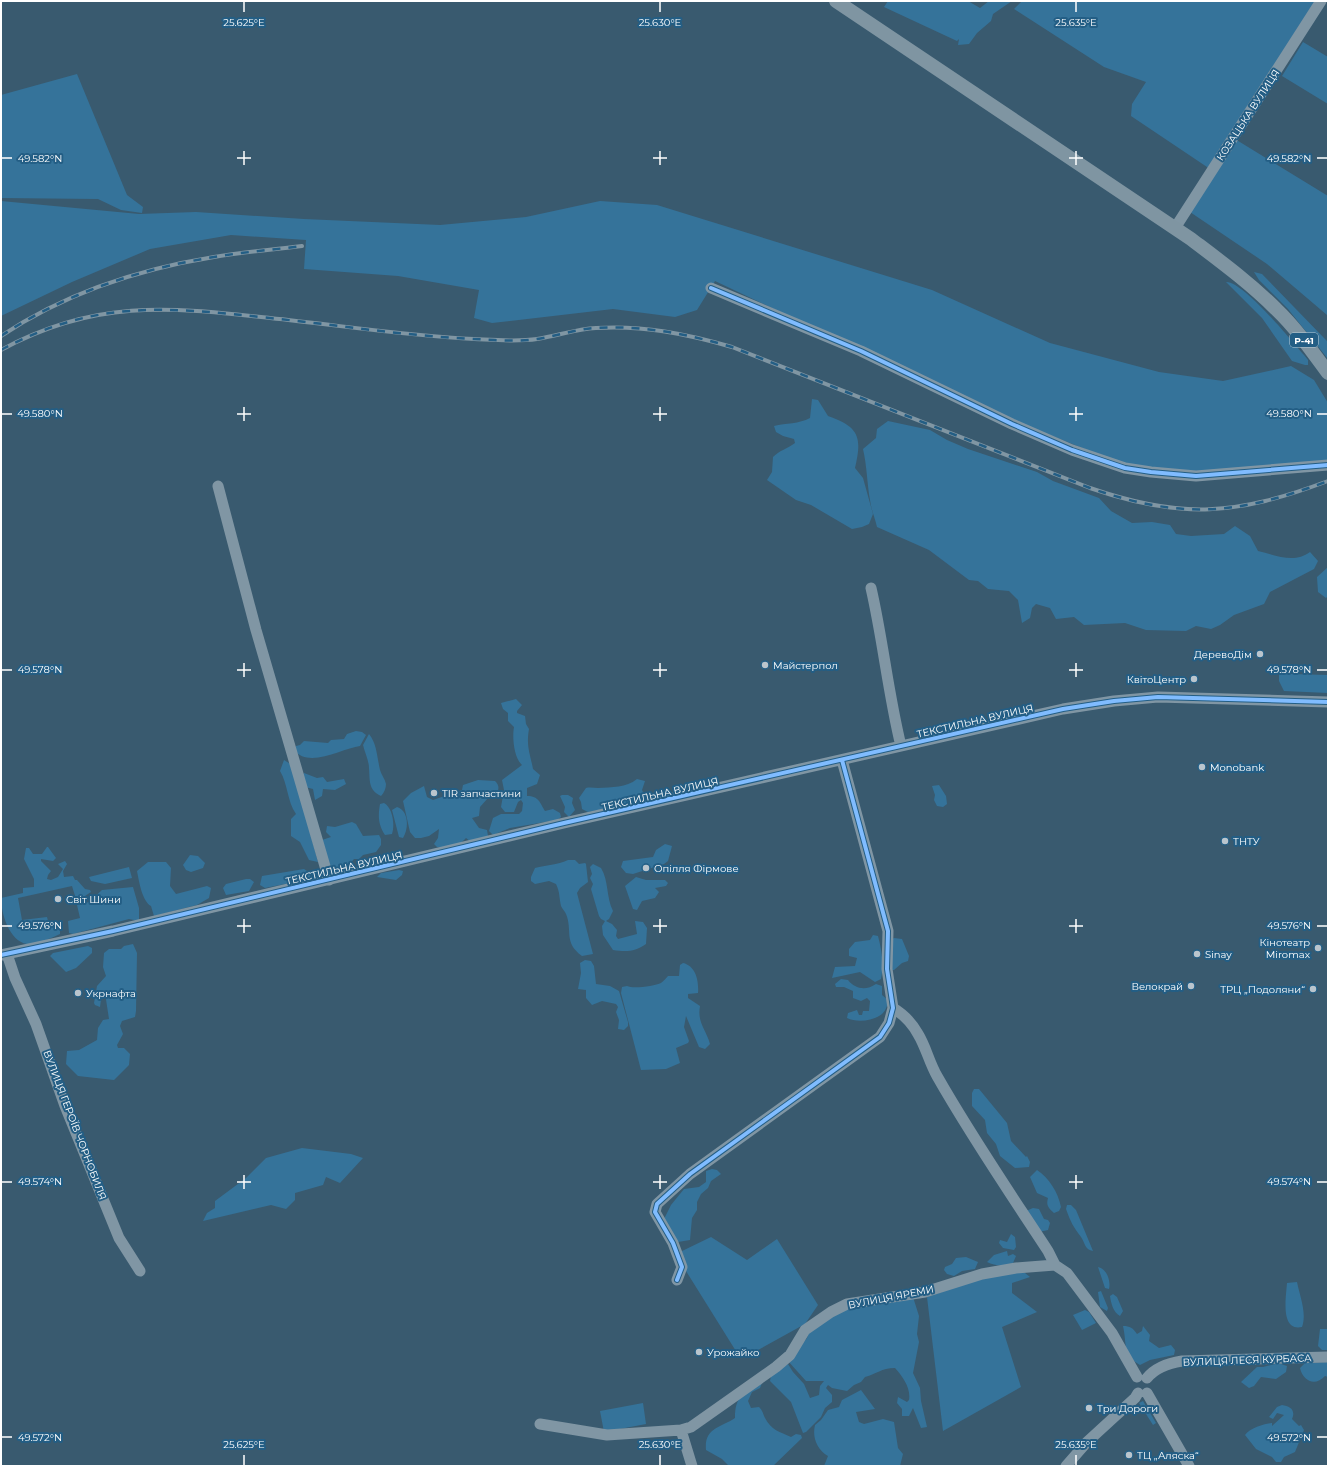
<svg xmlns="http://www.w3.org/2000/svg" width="1329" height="1467" viewBox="0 0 1329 1467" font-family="Montserrat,sans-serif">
<rect width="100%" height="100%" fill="#395a6f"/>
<!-- green -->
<path fill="#35739a" d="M888 1H968L980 8 989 1H1012L993 14 991 21 977 33 969 44 958 45 959 39 957 41 884 7Z
M1022 1H1318L1271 73 1252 98 1210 169 1131 116 1132 104 1146 82 1104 67 1014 9Z
M1303 42 1328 57V104L1282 76Z
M77 74 127 195 143 207 142 213 121 210 98 199 1 198V95Z
M1235 139 1328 196 1327 315 1267 264 1190 212Z
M1 201 139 214 196 212 304 219 440 225 526 217 600 201 657 205 932 290 1050 343 1159 372 1223 381 1291 366 1314 380 1328 403V460L1196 473 1122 464 983 408 715 281 697 310 675 317 613 309 492 323 474 318 479 290 398 276 304 269 306 240 231 235 150 249 72 282 1 316Z
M1254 272 1262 274 1325 339 1328 342V359L1288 309 1259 280Z
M1226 282C1243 281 1292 341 1304 355L1308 360V365H1305L1292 361 1262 318Z
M812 399 818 400 828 416C860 427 862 438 855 468L863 478 873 514 869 524 862 527 852 529 811 505 796 500 767 480 772 472 773 457C780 450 787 449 795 443L794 439 783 436 776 432 774 426C786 423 799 424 810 418Z
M888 421 930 430 947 440 968 449 1037 472 1053 481 1099 498 1111 511 1132 523 1152 522 1170 525 1176 534 1191 536 1224 534 1235 526 1250 536 1258 551C1276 555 1294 564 1310 552L1318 561 1314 569 1270 592 1264 604 1234 615 1220 625 1211 629 1196 626 1186 631 1146 630 1125 623 1084 625 1074 617 1056 619 1050 608 1036 604 1032 608 1030 618 1022 623 1018 600 1009 591 988 589 978 581 969 580 929 550 877 527C875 518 871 509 870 500 867 483 867 466 863 449L876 438 877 429Z
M1328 567V596L1326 598 1318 592 1317 577Z
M1285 672 1291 674 1328 675V693L1284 691 1279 681V674Z
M516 699 522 705 517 711V713L525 716 526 724 529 729C526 746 530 753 533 769L540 775 537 784 527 788V796C539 796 540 803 545 811L553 809 560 813 561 817 557 820 510 828 493 835 489 831 493 818 501 814H519L522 811 523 803 521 800 518 802 514 812H505L501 807 504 790 502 780 522 765C514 758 512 738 514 727L508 721V713L503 709 501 703Z
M356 731 362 732 366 735 360 746C343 748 309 769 294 750L296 746 300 745 304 741 328 743 331 740 344 739 347 734Z
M369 734C377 744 377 757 380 770 381 774 385 779 386 784 386 788 384 793 381 796 368 790 370 780 369 768 369 761 365 753 363 745Z
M284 760 292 765 318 862 309 860 300 842 291 836V819L296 814C287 801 288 784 280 771Z
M304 773 317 778 323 777 327 782 344 779 346 784 335 790 323 789 322 796 315 800 313 789 305 787 302 776Z
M637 779 645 781 642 790 646 798C627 803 626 806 607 803L604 809 588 812 582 809 581 802 579 798 586 788C590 787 594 788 598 788 612 787 626 788 637 779Z
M478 780 495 781C501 787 498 791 495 798H488L480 807 479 816 472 818 479 828 487 830 488 836 471 842 466 838C458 847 449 848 437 847L434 844 438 838 439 829 429 836 421 838H415L410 832 403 801 411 793 424 786 427 797 433 800 462 790 463 785Z
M939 785 946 796 947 804 943 807 937 806 934 800 935 795 932 786Z
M562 795H568L573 798 572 803 575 810 569 817 564 812 565 807 560 796Z
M384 803C393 808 395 825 392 834L385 835C378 824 378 816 380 804Z
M397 807C409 811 409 828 403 838L399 837 392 810Z
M352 822 356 824 363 836 379 835 381 839V845L376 852 363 855 359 859H354C346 870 333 874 326 859 324 854 323 846 322 840L331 837 326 832 327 826 335 827Z
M665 844 672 846 668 861 664 864 633 874 626 873 621 867 623 861 653 857 656 850Z
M47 847H48L56 858 53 861 41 859V861L51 871 48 875 47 879 51 880 58 877 63 869 58 864 65 861 67 864 63 871 64 877 73 876 75 880H77L85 889 90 890 91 892 85 896 76 899 72 886 18 898 22 920 47 917 49 925 60 923V934C51 938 37 945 27 944 9 941 1 913 1 898L23 893V888L34 887V879L24 859 26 848H29L33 854H42Z
M190 855 198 856 205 863 203 868 191 872 186 870 183 865Z
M568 860H575L579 864 585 863 586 864 588 882 580 888 577 893 593 954 582 956C563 942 573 931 566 914 565 911 562 909 561 906 559 898 560 892 556 884L549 881 535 884 531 881V877L535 868C546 865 557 865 568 860Z
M148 862H166L171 868 170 886 176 894 207 886 211 888 209 898 197 905 154 916 151 906C142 901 139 881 137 871Z
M593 864 601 868C609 881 606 897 613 911L609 919 606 921 612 924 617 930 616 936 618 939 637 934 635 921 643 922 647 928 646 944C635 952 626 952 613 950L603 935 602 926 605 921 601 919 599 916 591 889 593 884 590 878 592 874 590 867Z
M129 867 132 878 105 884 91 881 89 877Z
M304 869 310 873V879L265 888 260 885 262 876Z
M399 870 403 871 402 875 396 880 377 877 381 873Z
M636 877 646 880H665L668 883 666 886 655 888 659 892 655 898 642 901 637 910 633 909 625 886Z
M246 879H250L254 882 249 891 226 895 223 888 226 884Z
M133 887 139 908V921L129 919 73 934 69 933 68 921 80 918 77 905 89 902 102 890Z
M873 935 878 936C882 951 884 965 881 979L875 982 860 972 832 978 835 967 855 966 857 958 849 956V949L855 942 870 940Z
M894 938 902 939 909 956 908 961 902 963 894 970H891L892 939Z
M133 944 137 953 136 1011 135 1017 122 1021 120 1026 123 1034 117 1045 118 1048H124L130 1054 129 1065 114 1080 78 1076 66 1064 67 1051 79 1050 97 1040 98 1028 103 1020 109 1019 105 993 102 992 100 1007 95 1005 94 1003 97 986 106 976 103 967 104 953 109 949H121L124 946Z
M88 946 92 948V953L76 968 66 972 50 956 53 953Z
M585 960 591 961 594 966 596 984 610 986 619 991 628 1022V1026L624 1030 618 1029 619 1020 616 1012 618 1007 616 1004 602 1001 592 1005 586 998V990L578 989 581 973 580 963Z
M683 963C696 966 699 981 698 993L688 994V998L700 1006C697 1023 706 1029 710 1044L705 1049 699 1047 686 1016 684 1027 689 1041 688 1043 676 1048 680 1063 666 1069 641 1070 621 993 622 987 627 986C633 989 655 986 661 983 664 981 666 978 668 976H679L680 965Z
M841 979 848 980C855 989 866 991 876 984L882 986V995L889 1001C887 1005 886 1010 883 1013 875 1021 857 1023 847 1018L848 1013 857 1010 859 1015H862L863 1011H869L870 1001 867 998 861 1001 853 998V991L844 987H836L835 984Z
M974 1089H979L1007 1123 1011 1141 1026 1157 1027 1156 1030 1162 1029 1167 1015 1168 1000 1156 996 1144 987 1133 985 1120 972 1106V1093Z
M302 1148 351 1154 363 1158 340 1183 326 1177 323 1185 295 1193V1200L286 1209 271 1205 203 1221 207 1213 215 1208V1201L246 1178 266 1158Z
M712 1169 717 1170 721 1174 711 1181 708 1188 701 1194 697 1202V1210L692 1218 690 1240 678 1242 664 1219 671 1205 684 1189 699 1187 706 1182V1171Z
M1037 1170C1049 1178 1058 1192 1061 1207L1059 1211 1054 1213C1048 1208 1046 1205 1048 1198L1037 1193 1030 1177Z
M1067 1205H1071L1076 1210 1093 1251C1085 1250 1085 1243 1081 1237 1073 1226 1071 1223 1066 1209Z
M1033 1208 1039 1209 1044 1219 1048 1220 1050 1223 1048 1230 1039 1232 1026 1211Z
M1011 1234 1015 1237 1016 1247 1014 1250 1003 1248 999 1243 1000 1240 1007 1242Z
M711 1237 747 1260 777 1239 818 1305 805 1324 749 1355 739 1356 686 1271 680 1252Z
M1007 1251 1008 1256 1013 1254 1016 1256 1013 1263C1004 1267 995 1266 987 1262L994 1255Z
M966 1257 978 1262 975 1269 962 1271 954 1276 947 1274 944 1270 945 1267 952 1264 956 1258Z
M1098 1267C1107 1269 1111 1281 1109 1289L1105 1288Z
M995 1273H1025L1030 1277 1012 1283V1293L1037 1312 1002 1327 1021 1387 943 1431 927 1297Z
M1297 1282C1300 1297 1307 1313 1302 1327 1280 1332 1286 1297 1287 1283Z
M1101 1291 1108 1308 1107 1311 1100 1307 1098 1292Z
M1113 1294 1117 1297 1123 1311 1120 1316C1113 1312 1111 1303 1110 1296Z
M913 1297 919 1316 917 1334 919 1342 913 1373 920 1388 921 1401 927 1427 921 1428 913 1408 909 1416H902V1409L897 1403 898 1397 907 1402 909 1400C911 1388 903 1377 895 1368 881 1368 877 1374 865 1377L861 1382 854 1385 847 1391 832 1388 828 1385 826 1388 832 1395V1402L825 1408 821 1417 806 1432 803 1433 791 1402 770 1381 772 1371 788 1364 793 1372 804 1384 810 1398 819 1395 820 1386 824 1381H806L788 1361 807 1338 810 1327 854 1302Z
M1085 1310 1089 1312 1096 1323 1082 1330 1073 1315Z
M1123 1326C1130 1326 1133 1328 1137 1334L1142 1331 1143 1326 1150 1335 1149 1341 1159 1348 1171 1345 1175 1350 1174 1355 1150 1360 1140 1365C1122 1355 1127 1343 1123 1326Z
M1320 1329H1328V1350H1322L1318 1346Z
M1328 1362V1377L1325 1376C1315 1387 1303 1381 1300 1368L1305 1363Z
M1275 1364H1281L1287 1366 1286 1372 1276 1379 1261 1377 1254 1386 1249 1388 1241 1382 1257 1367H1263Z
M762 1383 760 1388 752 1392 748 1401 751 1408 759 1407C763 1411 763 1414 765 1418 771 1430 780 1432 791 1437L796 1434 801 1435 802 1438 773 1466H729L722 1459 706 1450C704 1428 720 1428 735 1418 735 1395 744 1393 762 1383Z
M861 1390 875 1409 856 1412 859 1422 864 1424 883 1419 894 1422 898 1448 903 1454 900 1466H824L828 1456C817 1450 812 1437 815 1425L821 1420 828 1410 839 1407 842 1400Z
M1143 1401 1156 1423 1153 1425 1139 1403Z
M643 1403 646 1424 604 1432 600 1411Z
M1282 1405C1290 1406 1296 1410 1292 1419L1299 1426 1301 1425 1304 1430 1295 1452 1284 1457 1281 1462H1276L1272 1457 1256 1449 1245 1435C1250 1428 1263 1424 1272 1423V1426L1284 1415 1277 1413 1273 1419 1269 1417 1277 1407Z"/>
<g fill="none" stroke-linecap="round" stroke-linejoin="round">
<!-- minor -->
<path stroke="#8096a4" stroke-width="11" d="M1175 228 1321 1
M711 288 861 351 1012 424 1072 450 1125 468 1151 472 1196 476 1328 465
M218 486 256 630 329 880
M871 588C883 640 888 693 901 746
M7 954 15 978 36 1024 65 1106 119 1238 140 1271
M1 955 113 931 564 823 1063 709 1114 701 1158 697 1328 702
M893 1008C903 1014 912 1023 918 1034 926 1047 929 1062 937 1076 971 1136 1010 1193 1048 1251L1055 1265
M677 1280 682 1267 673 1243 655 1212 657 1204 690 1174 880 1037 889 1023 893 1008 887 969 888 931 842 760
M1147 1378C1156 1367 1169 1363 1182 1361L1328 1357
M1147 1393 1189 1466
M540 1424 607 1435 681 1430
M692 1466 681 1430 691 1427 776 1367 790 1355 805 1330 831 1312 847 1304 925 1292 982 1274 1016 1268 1055 1265 1067 1273 1112 1333 1137 1377
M1066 1466 1087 1442 1135 1398 1138 1393"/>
<!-- major -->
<path stroke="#7f95a2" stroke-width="14" d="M836 1 1191 239C1220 261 1250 283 1276 309 1296 328 1312 351 1328 373"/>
<defs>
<path id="rail" d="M1 336C64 294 139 269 214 257 243 252 272 250 302 246
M1 350C95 299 167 307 270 318 338 325 406 336 474 339 495 340 517 342 537 339 557 336 576 329 596 328 643 325 687 334 732 347L1090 488C1182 520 1237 515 1328 481"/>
</defs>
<!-- rail casing -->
<use href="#rail" stroke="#8096a3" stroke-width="4"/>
<!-- rail -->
<use href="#rail" stroke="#235e85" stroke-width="2.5" stroke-dasharray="8" stroke-linecap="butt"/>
<defs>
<path id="cycleway" d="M711 288 861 351 1012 424 1072 450 1125 468 1151 472 1196 476 1328 465
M1 955 113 931 564 823 1063 709 1114 701 1158 697 1328 702
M677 1280 682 1267 673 1243 655 1212 657 1204 690 1174 880 1037 889 1023 893 1008 887 969 888 931 842 760"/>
</defs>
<!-- cycleway casing -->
<use href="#cycleway" stroke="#235e85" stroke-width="6"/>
<!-- cycleway -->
<use href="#cycleway" stroke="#80bcff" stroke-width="4"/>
</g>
<!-- ticks -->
<path fill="none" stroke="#fff" stroke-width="1.5" d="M244 2V12M660 2V12M1076 2V12M244 151V165M660 151V165M1076 151V165M2 158H12M237 158H251M653 158H667M1069 158H1083M1317 158H1327M244 407V421M660 407V421M1076 407V421M2 414H12M237 414H251M653 414H667M1069 414H1083M1317 414H1327M244 663V677M660 663V677M1076 663V677M2 670H12M237 670H251M653 670H667M1069 670H1083M1317 670H1327M244 919V933M660 919V933M1076 919V933M2 926H12M237 926H251M653 926H667M1069 926H1083M1317 926H1327M244 1175V1189M660 1175V1189M1076 1175V1189M2 1182H12M237 1182H251M653 1182H667M1069 1182H1083M1317 1182H1327M2 1437H12M1317 1437H1327M244 1455V1465M660 1455V1465M1076 1455V1465"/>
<!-- markers -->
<g fill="#bac5cd" stroke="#235e85" stroke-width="1.5">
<circle cx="1260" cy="654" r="4"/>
<circle cx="765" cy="665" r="4"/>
<circle cx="1194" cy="679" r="4"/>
<circle cx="1202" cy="767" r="4"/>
<circle cx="434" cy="793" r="4"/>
<circle cx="1225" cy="841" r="4"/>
<circle cx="646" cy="868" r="4"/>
<circle cx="58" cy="899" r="4"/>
<circle cx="1318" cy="948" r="4"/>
<circle cx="1197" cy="954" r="4"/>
<circle cx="1191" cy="986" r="4"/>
<circle cx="1313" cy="989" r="4"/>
<circle cx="78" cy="993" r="4"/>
<circle cx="699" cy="1352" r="4"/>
<circle cx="1089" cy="1408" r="4"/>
<circle cx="1129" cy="1455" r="4"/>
</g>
<g text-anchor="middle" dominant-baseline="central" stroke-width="4" stroke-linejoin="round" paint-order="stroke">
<!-- shield labels -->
<rect fill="#235e85" stroke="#bdcfda" stroke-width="1" x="1290" y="333" width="28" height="14" rx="3"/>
<g font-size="9" font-weight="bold" fill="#fff">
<text x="1304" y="340">Р-41</text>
</g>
<!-- street labels -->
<g font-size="10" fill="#fff" stroke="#235e85">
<text transform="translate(1248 115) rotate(-57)">КОЗАЦЬКА ВУЛИЦЯ</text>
<text transform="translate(975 721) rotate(-13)">ТЕКСТИЛЬНА ВУЛИЦЯ</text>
<text transform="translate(660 794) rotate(-13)">ТЕКСТИЛЬНА ВУЛИЦЯ</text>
<text transform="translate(344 868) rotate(-13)">ТЕКСТИЛЬНА ВУЛИЦЯ</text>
<text transform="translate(75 1125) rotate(69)">ВУЛИЦЯ ГЕРОЇВ ЧОРНОБИЛЯ</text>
<text transform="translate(891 1297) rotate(-11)">ВУЛИЦЯ ЯРЕМИ</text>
<text transform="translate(1247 1360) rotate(-2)">ВУЛИЦЯ ЛЕСЯ КУРБАСА</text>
</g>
<!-- poi labels -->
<g font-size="10" fill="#fff" stroke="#235e85" text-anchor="start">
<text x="1252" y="654" text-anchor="end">ДеревоДім</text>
<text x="773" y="665">Майстерпол</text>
<text x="1186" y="679" text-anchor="end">КвітоЦентр</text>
<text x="1210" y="767">Monobank</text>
<text x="442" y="793">TIR запчастини</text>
<text x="1233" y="841">ТНТУ</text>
<text x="654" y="868">Опілля Фірмове</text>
<text x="66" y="899">Світ Шини</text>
<text x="1310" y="942" text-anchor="end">Кінотеатр<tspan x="1310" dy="12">Miromax</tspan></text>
<text x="1205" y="954">Sinay</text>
<text x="1183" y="986" text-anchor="end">Велокрай</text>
<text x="1305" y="989" text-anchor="end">ТРЦ „Подоляни“</text>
<text x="86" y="993">Укрнафта</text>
<text x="707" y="1352">Урожайко</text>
<text x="1097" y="1408">Три Дороги</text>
<text x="1137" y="1455">ТЦ „Аляска“</text>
</g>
</g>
<g font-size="10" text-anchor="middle" fill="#fff" stroke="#235e85" stroke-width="4" stroke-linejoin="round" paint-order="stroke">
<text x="244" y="26">25.625°E</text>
<text x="660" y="26">25.630°E</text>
<text x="1076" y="26">25.635°E</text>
<text x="40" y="162">49.582°N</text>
<text x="1289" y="162">49.582°N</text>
<text x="40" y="417">49.580°N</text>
<text x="1289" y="417">49.580°N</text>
<text x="40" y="673">49.578°N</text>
<text x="1289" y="673">49.578°N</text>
<text x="40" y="929">49.576°N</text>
<text x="1289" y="929">49.576°N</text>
<text x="40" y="1185">49.574°N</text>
<text x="1289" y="1185">49.574°N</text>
<text x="40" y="1441">49.572°N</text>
<text x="1289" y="1441">49.572°N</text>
<text x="244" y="1448">25.625°E</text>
<text x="660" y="1448">25.630°E</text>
<text x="1076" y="1448">25.635°E</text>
</g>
<!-- border -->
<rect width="1329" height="1467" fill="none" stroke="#ffffff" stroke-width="4"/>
</svg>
